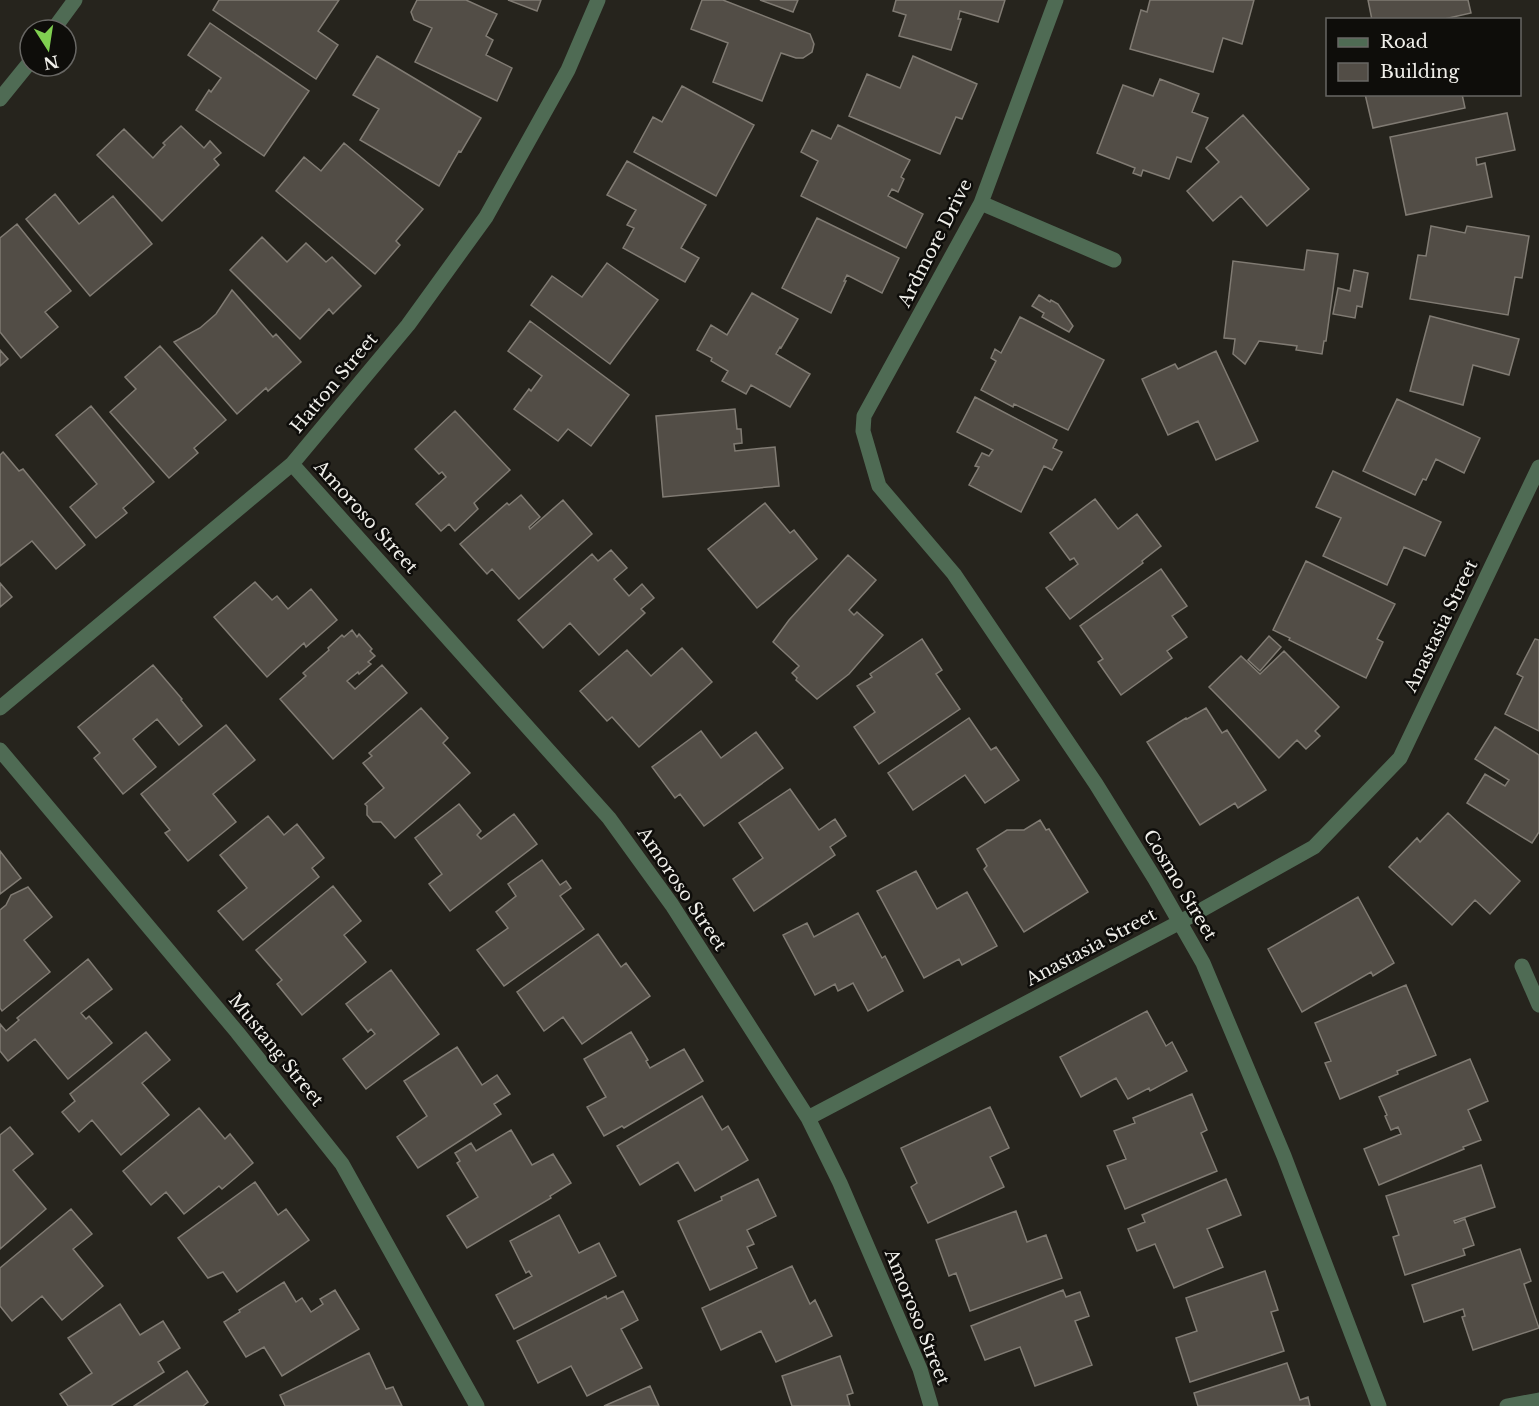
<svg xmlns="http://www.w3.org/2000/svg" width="1539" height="1406" viewBox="0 0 1539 1406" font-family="'Libre Baskerville',serif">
<rect width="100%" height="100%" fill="#26241d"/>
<!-- building -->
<path fill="#524d46" stroke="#807b73" stroke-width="1.5" d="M219 0H339L318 31 338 45 316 79 213 10Z
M417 0H466L497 14 486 36 493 40 486 55 512 68 497 101 415 62 432 28 414 20 411 12Z
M508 0H541L537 11Z
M702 0H723L810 34 814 44 812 52 803 58H796L781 53 762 101 713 82 728 43 691 29Z
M760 0H798L793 12Z
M896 0H1005L998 22 960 11 958 19H961L951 50 899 36 906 15 893 11Z
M1150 0H1254L1242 44 1223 38 1213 72 1130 49 1141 10 1147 12Z
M1368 0H1468L1471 13 1440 20H1372Z
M210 23 309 91 264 156 196 110 209 90 211 92 221 78 188 55Z
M377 56 481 118 461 152 459 151 439 186 360 140 379 109 353 95Z
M913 56 977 84 962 119 956 117 940 154 849 116 867 74 900 88Z
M1160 79 1199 94 1192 112 1208 118 1191 162 1177 157 1169 179 1143 170 1141 176 1133 173 1135 168 1097 153 1123 85 1153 96Z
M682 86 754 125 716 196 634 152 653 117 662 122Z
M1365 94H1462L1465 108 1373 128Z
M1507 113 1515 150 1476 158 1477 165 1485 163 1492 197 1406 215 1390 137Z
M1243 115 1309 189 1267 226 1241 196 1213 221 1187 191 1219 162 1206 148Z
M838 125 910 160 901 177 904 179 898 192 892 189 888 196 923 214 906 248 801 196 818 161 801 152 812 130 831 139Z
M181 126 204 148 210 141 221 153 214 159 219 165 162 221 97 155 124 129 153 158 165 145 163 143Z
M344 143 423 209 396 241 400 245 375 274 276 191 304 157 321 171Z
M627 161 706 205 681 248 699 258 685 282 623 248 634 228 627 225 636 210 607 195Z
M55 194 79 224 113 196 152 244 90 296 26 219Z
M817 218 899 258 882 293 847 275 844 281H846L831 313 782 288Z
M17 224 71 291 45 312 58 327 21 358 0 332V238Z
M1431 226 1465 233 1467 226 1529 236 1522 278 1515 277 1508 315 1410 299 1418 255 1426 256Z
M262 237 287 262 306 243 326 262 332 257 361 286 333 314 329 309 300 339 230 270Z
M1307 250 1338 254 1326 341H1324L1322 354 1296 350 1297 346 1259 341 1245 364 1233 354 1235 339 1224 338 1233 261 1304 270Z
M607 263 658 300 610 364 531 305 552 276 582 297Z
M1354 270 1368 273 1362 307 1357 306 1355 318 1333 314 1338 288 1350 291Z
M232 290 273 337 276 334 301 362 268 391 266 388 237 414 174 342 200 328 216 314Z
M752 293 798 319 781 348 780 347 776 354 810 374 790 407 751 385 746 394 722 381 728 371 711 361 712 358 697 350 711 325 727 335Z
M1039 295 1050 302 1051 300 1058 304 1073 326 1069 332 1042 317 1044 313 1032 306Z
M1430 316 1519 339 1509 375 1473 365 1463 405 1410 391Z
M1020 317 1104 360 1068 430 1014 404 1013 407 981 390 996 361 991 358 995 349 1001 353Z
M530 321 629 395 591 446 568 429 558 441 514 409 529 389 531 391 542 376 508 351Z
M160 346 226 420 194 448 198 453 169 478 110 412 136 389 125 377Z
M0 350 8 359 0 366Z
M1216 351 1258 441 1216 460 1198 421 1168 435 1142 379 1175 364 1178 369Z
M975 397 1057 440 1053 448 1062 452 1052 470 1044 466 1021 512 969 485 979 467 975 466 982 453 989 456 993 450 957 432Z
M1397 399 1480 438 1464 473 1436 459 1426 480 1423 479 1415 495 1363 471Z
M91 406 154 482 123 508 127 513 96 538 70 507 97 484 56 435Z
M735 409 737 429H741L742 443 734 444 735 451 775 447 779 486 663 497 656 416Z
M455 411 510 470 474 503 478 509 455 531 449 524 441 531 416 504 446 477 442 472 439 474 415 449Z
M3 452 19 471 23 469 85 545 56 569 32 541 0 566V455Z
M1333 471 1441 522 1425 556 1404 547 1387 585 1323 556 1341 518 1316 507Z
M521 495 540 517 529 527 530 529 563 500 592 534 519 599 492 569 487 574 460 544 507 503 509 505Z
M1095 499 1118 529 1137 514 1161 546 1142 561 1143 563 1070 619 1046 588 1078 564 1074 558 1070 560 1050 533Z
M765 503 790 533 794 530 817 559 757 608 708 549Z
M611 550 627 568 614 579 629 596 642 584 654 598 641 609 645 613 599 655 570 623 543 648 518 620 592 554 598 561Z
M848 555 876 580 849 610 854 615 857 612 883 635 849 674 817 699 796 680 797 678 792 673 799 666 773 642 789 620Z
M1306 561 1395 604 1377 639 1383 642 1366 678 1289 640 1290 638 1273 630Z
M1161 569 1187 606 1172 616 1187 637 1167 651 1172 658 1121 695 1098 662 1103 659 1080 626Z
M255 582 272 600 277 596 288 609 311 589 337 620 306 647 304 643 267 677 214 617Z
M0 583 12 597 0 607Z
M352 630 357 637 359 634 372 649 370 651 375 656 368 662 371 664 359 674 358 672 347 681 355 689 382 665 407 693 333 759 280 699 306 676 303 673 329 650 328 648 342 635 344 637Z
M1269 636 1281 647 1260 671 1248 660Z
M922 639 942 670 936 674 960 709 879 764 854 727 875 712 857 686 872 677 870 674Z
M1535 639 1539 640V731L1505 714 1523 677 1517 674Z
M682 648 712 682 639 747 612 717 607 721 580 691 627 650 651 676Z
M1284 651 1339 707 1315 731 1320 736 1306 749 1297 740 1279 758 1209 687 1241 656 1260 674Z
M153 665 182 699 181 700 202 726 179 745 157 719 133 739 156 767 123 794 94 758 100 753 78 727Z
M421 708 448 738 443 743 470 773 395 838 381 822H373L367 815V806L365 804 384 788 363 763 372 756 369 753Z
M1206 708 1222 733 1227 730 1266 790 1238 808 1235 803 1200 825 1147 742 1186 718 1187 719Z
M969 718 991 750 996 747 1019 780 985 803 965 775 913 810 888 773Z
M226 725 255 760 213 794 236 822 188 861 165 833 170 830 141 794Z
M1495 727 1539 755V832L1532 843 1467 803 1485 774 1505 786 1509 780 1475 759Z
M701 731 721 758 756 732 783 768 704 826 680 794 675 798 652 767Z
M790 789 819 830 835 819 846 836 830 847 835 855 754 911 733 879 763 858 739 823Z
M459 804 481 831 477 835 481 839 514 814 537 844 450 911 429 884 442 874 415 838Z
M1448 813 1520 881 1490 914 1475 900 1452 925 1389 867 1417 838 1420 842Z
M268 816 284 835 297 824 324 858 312 868 319 877 243 940 218 911 247 888 220 855Z
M1040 820 1046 830 1049 829 1088 892 1024 932 984 869 987 866 977 849 1007 830H1024Z
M0 851 21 878 0 894Z
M542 860 560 885 566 881 571 888 560 896 584 929 504 986 477 950 508 928 496 912 516 896 508 884Z
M916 871 937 909 967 892 997 946 962 965 959 959 924 978 877 891Z
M333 886 361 921 344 935 366 962 302 1015 277 984 282 980 256 950Z
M28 887 52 917 24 940 50 972 2 1011 0 1008V910L6 905 11 895Z
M1358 897 1394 963 1373 976 1371 972 1302 1012 1268 949Z
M858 913 882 958 885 956 903 991 868 1011 853 983 838 991 835 984 815 995 783 935 807 923 814 937Z
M598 934 621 967 626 963 650 996 582 1044 563 1017 544 1031 517 992Z
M88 959 112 989 81 1013 86 1019 89 1016 112 1043 68 1079 35 1039 8 1061 0 1051V1024L6 1031 19 1020 17 1018Z
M391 970 439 1034 366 1089 343 1059 375 1034 371 1029 368 1032 346 1004Z
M1406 985 1436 1055 1397 1071 1398 1074 1340 1099 1325 1063 1331 1061 1315 1023Z
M1147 1011 1166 1046 1172 1042 1187 1071 1150 1091 1149 1088 1128 1099 1116 1078 1081 1097 1060 1057Z
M146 1032 170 1060 142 1083 169 1115 121 1155 92 1120 79 1132 62 1112 75 1101 70 1094Z
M631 1032 648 1060 646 1061 650 1068 684 1049 703 1081 624 1128 622 1126 604 1136 587 1107 606 1097 584 1059Z
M457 1047 482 1085 497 1075 510 1094 494 1104 501 1114 418 1168 397 1137 427 1116 404 1081Z
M1470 1059 1488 1101 1468 1110 1481 1140 1463 1147 1464 1149 1379 1185 1364 1149 1401 1134 1398 1127 1391 1130 1385 1116 1387 1115 1379 1097Z
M1192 1094 1207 1130 1201 1133 1217 1171 1125 1209 1107 1166 1126 1159 1114 1131 1135 1123 1133 1118Z
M702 1096 722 1130 728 1126 748 1160 695 1191 678 1162 640 1185 617 1146Z
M990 1107 1009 1148 990 1157 1004 1187 928 1223 911 1187 917 1183 901 1148Z
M199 1108 225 1139 230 1134 253 1163 222 1189 219 1186 184 1214 166 1192 151 1205 123 1171Z
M10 1127 33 1154 13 1170 46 1209 0 1249V1135Z
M511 1130 532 1165 553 1154 571 1183 550 1196 551 1198 467 1248 447 1216 478 1197 457 1163 460 1161 455 1153 471 1143 476 1151Z
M1481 1165 1495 1207 1454 1221 1455 1223 1465 1219 1474 1245 1463 1249 1465 1255 1405 1275 1393 1237 1399 1235 1386 1196Z
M758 1179 776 1216 747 1230 754 1244 747 1247 757 1268 710 1290 678 1221 722 1200 721 1197Z
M1226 1179 1241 1215 1207 1229 1223 1267 1174 1288 1155 1244 1137 1251 1128 1229 1145 1222 1142 1215Z
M255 1182 278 1215 286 1209 309 1240 237 1292 223 1272 208 1278 178 1238Z
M71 1209 92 1234 73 1249 103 1286 62 1320 42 1296 12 1321 0 1306V1268Z
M1016 1211 1027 1242 1046 1235 1062 1278 970 1311 956 1273 949 1276 936 1240Z
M559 1215 579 1253 599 1243 616 1276 514 1329 496 1295 532 1276 529 1271 526 1273 510 1241Z
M1520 1249 1531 1281 1524 1284 1539 1328 1473 1350 1462 1317 1465 1316 1463 1309 1424 1322 1412 1285Z
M792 1266 810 1304 815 1300 832 1336 776 1362 761 1331 721 1350 702 1308Z
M1265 1271 1278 1310 1271 1312 1284 1351 1190 1382 1176 1338 1197 1331 1186 1298Z
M284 1282 296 1302 302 1298 311 1312 323 1304 320 1299 335 1290 359 1329 282 1376 264 1347 246 1357 224 1322 240 1312 239 1310Z
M1063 1290 1066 1297 1080 1292 1089 1316 1075 1321 1092 1365 1035 1386 1020 1347 985 1360 971 1326Z
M623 1291 638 1320 621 1329 642 1368 587 1396 571 1366 538 1383 517 1341 606 1296 607 1299Z
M120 1304 140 1335 163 1321 180 1348 158 1362 164 1372 111 1406H68L60 1394 92 1373 68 1338Z
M369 1353 386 1389 393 1387 402 1406H285L280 1395Z
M840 1356 853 1393 847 1395 850 1406H792L782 1376Z
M1287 1363 1300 1400 1308 1397 1310 1406H1198L1194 1393Z
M187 1371 208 1402 203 1406H134Z
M650 1386 659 1406H604Z"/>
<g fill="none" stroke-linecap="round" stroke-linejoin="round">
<!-- service -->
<path stroke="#4f6b54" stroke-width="15" d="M1522 966 1539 1005"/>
<!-- minor -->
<path stroke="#4f6b54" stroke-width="15" d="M1056 0 981 203 864 416 863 431 879 486 954 574 1096 784 1155 879 1203 963 1284 1156 1379 1406
M53 30 75 0
M0 99 30 62
M981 203 1114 260
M292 464 609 818 672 905 808 1118 840 1183 920 1369 931 1406
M0 708 292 464 408 325 486 217 568 70 598 0
M0 750 237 1032 342 1164 477 1406
M808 1118 1180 922 1314 847 1400 758 1539 467
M1507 1406 1539 1400"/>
</g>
<g text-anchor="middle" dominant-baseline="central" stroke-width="5" stroke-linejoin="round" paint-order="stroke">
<!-- street labels -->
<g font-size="18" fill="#f0efea" stroke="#0e0d0a">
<text transform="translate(935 243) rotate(-63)">Ardmore Drive</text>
<text transform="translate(334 383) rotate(-50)">Hatton Street</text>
<text transform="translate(366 517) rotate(48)">Amoroso Street</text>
<text transform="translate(1441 626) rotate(-64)">Anastasia Street</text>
<text transform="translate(1180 885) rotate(59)">Cosmo Street</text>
<text transform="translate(682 889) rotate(56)">Amoroso Street</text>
<text transform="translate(1091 947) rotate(-28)">Anastasia Street</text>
<text transform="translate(276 1050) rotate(51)">Mustang Street</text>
<text transform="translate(917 1317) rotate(68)">Amoroso Street</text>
</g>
</g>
<!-- legend -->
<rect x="1326" y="18" width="195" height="78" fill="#0e0d0a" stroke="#686764" stroke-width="1.5"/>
<rect x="1338" y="38" width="30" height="9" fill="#4f6b54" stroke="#686764" stroke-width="1.5"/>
<text x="1380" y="48" font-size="18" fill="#f0efea">Road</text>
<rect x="1338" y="63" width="30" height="18" fill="#524d46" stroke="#686764" stroke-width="1.5"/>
<text x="1380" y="78" font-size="18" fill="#f0efea">Building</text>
<!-- north arrow -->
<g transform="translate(48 48) rotate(168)"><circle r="28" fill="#0e0d0a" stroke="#686764" stroke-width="1.5"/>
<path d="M0-4.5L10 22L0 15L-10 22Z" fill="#80d051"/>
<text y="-9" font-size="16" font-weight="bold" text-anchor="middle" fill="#f0efea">N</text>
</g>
</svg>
